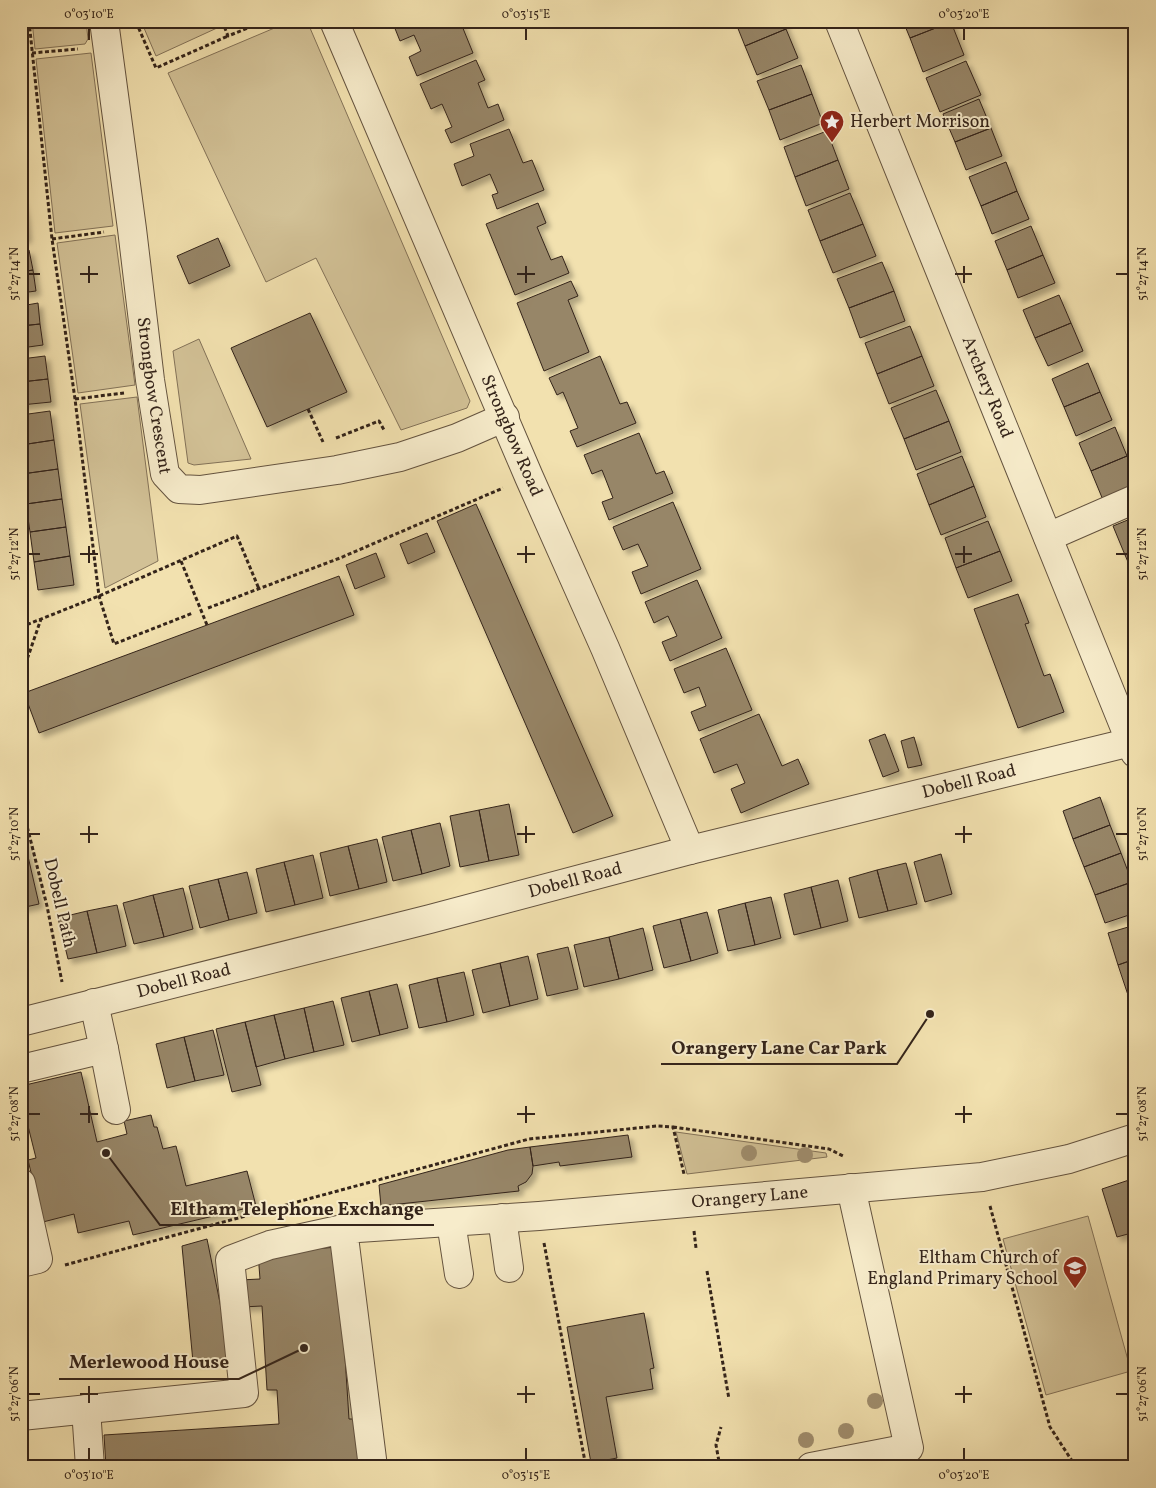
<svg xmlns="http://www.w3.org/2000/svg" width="1156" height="1488" viewBox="0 0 1156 1488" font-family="Vollkorn,serif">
<defs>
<filter id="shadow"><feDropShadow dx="4.5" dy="4.5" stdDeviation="2.5" flood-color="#0004"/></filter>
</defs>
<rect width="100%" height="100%" fill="#f2e1af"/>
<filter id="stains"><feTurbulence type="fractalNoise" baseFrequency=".004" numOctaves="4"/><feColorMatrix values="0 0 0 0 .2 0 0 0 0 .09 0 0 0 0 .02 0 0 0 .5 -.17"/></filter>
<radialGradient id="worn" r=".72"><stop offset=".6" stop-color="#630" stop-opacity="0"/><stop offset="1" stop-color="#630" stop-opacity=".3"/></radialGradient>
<!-- green -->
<path fill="#d2c196" stroke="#837258" d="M32 21H86L88 39 85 44 35 49Z
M141 21H173L174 24 180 21H214L217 28 156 56Z
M291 21H307L470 401 467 408 401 430 316 258 266 282 168 73Z
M91 53 113 226 55 233 36 59Z
M115 235 135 385 78 393 57 243Z
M199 339 251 459 194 465 188 463 173 351Z
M137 397 158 561 105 588 80 404Z
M676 1132 826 1153 827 1157 687 1174Z
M1088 1216 1131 1371 1046 1395 1003 1239Z"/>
<!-- building -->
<path fill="#978667" stroke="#34241a" filter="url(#shadow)" d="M392 21H460L473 53 417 76 409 57 421 51 414 35 400 41Z
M735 21H783L786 29 745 46Z
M903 21H950L951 22 910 38Z
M951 22 964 55 923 72 910 38Z
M786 29 798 58 757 75 745 46Z
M476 60 485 80 478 83 488 108 498 104 504 120 451 143 445 130 452 127 442 104 431 109 420 84Z
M966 61 981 95 940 112 926 78Z
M801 65 812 94 769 110 757 81Z
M812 94 823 123 780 140 769 110Z
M979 99 991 128 955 142 943 114Z
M991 128 1002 156 966 170 955 142Z
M509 129 523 163 532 160 544 190 497 209 492 195 498 193 490 174 462 186 454 164 474 156 470 144Z
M827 131 838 160 795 177 784 147Z
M838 160 849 189 806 206 795 177Z
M1006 162 1017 191 981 206 969 177Z
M1017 191 1029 219 992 234 981 206Z
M850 193 863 224 820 241 808 210Z
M21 197 25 217 21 218Z
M538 203 546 223 537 227 551 260 562 256 569 273 515 295 486 224Z
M25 217 27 238 21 239V218Z
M863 224 876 256 833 273 820 241Z
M1031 226 1043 255 1007 270 995 241Z
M218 238 230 266 189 284 177 256Z
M29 250 33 270 21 272V251Z
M1043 255 1055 283 1018 298 1007 270Z
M882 262 894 291 849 308 837 279Z
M33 270 36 291 21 293V272Z
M571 281 578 296 568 300 589 352 544 371 517 303Z
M894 291 905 321 860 338 849 308Z
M1059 295 1071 323 1035 338 1023 310Z
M38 303 40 324 21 326V306Z
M310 313 347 392 267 427 231 348Z
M1071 323 1083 351 1048 366 1035 338Z
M40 324 43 345 21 348V326Z
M910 326 922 356 877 374 865 343Z
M45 356 48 379 21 382V359Z
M600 356 620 404 627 402 636 423 577 447 570 431 578 428 563 392 557 395 549 378Z
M922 356 934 386 889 404 877 374Z
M1088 363 1100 392 1064 407 1052 379Z
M48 379 51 402 21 405V382Z
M936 390 949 421 904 439 891 408Z
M1100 392 1112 420 1076 436 1064 407Z
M50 411 54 440 21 445V415Z
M949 421 961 452 916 470 904 439Z
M1115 427 1127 456 1091 471 1079 443Z
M639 433 656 474 664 471 673 493 609 520 602 502 613 498 602 470 592 474 584 455Z
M54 440 58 469 22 474 21 445Z
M962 456 974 486 929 505 917 474Z
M1127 456 1135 474V486L1103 500 1091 471Z
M58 469 62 499 26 504 22 474Z
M974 486 986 517 941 535 929 505Z
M62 499 66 527 30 532 26 504Z
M673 502 701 569 641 594 632 572 648 566 638 544 623 550 613 527Z
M476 504 613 816 573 833 437 521Z
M1135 517V552L1125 555 1113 526Z
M988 521 1000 551 956 568 945 538Z
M66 527 70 556 34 562 30 532Z
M427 533 435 552 408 564 400 544Z
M1000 551 1012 581 968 598 956 568Z
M1135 552V578L1125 555Z
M376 553 385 577 355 589 346 565Z
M70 556 74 585 38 590 34 562Z
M339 576 354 615 39 733 24 693Z
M697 580 722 638 670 661 662 642 677 636 668 616 654 623 645 602Z
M1018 594 1029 623 1025 624 1044 676 1050 674 1064 712 1018 728 974 609Z
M726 648 752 710 699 731 691 712 706 706 699 687 684 693 674 669Z
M759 714 782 766 798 759 809 784 741 813 731 789 745 783 737 764 714 773 700 739Z
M885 734 899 771 883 777 869 740Z
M914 737 922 765 908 768 901 741Z
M1100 797 1110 825 1073 839 1063 811Z
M509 804 519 855 489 861 479 810Z
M479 810 489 861 460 867 450 816Z
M440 823 450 866 422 874 411 830Z
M1110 825 1121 853 1084 867 1073 839Z
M21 826 39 904 21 908Z
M411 830 422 874 393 881 382 837Z
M377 839 387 882 359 889 348 846Z
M348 846 359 889 330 896 320 853Z
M1121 853 1132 882 1095 895 1084 867Z
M941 854 952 894 925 902 914 862Z
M313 855 323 898 295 905 284 862Z
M284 862 295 905 266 912 256 869Z
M906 863 917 904 888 911 877 870Z
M877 870 888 911 859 918 849 878Z
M247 872 257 913 229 920 218 879Z
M218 879 229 920 200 928 189 886Z
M838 880 848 921 821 928 811 887Z
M1132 882 1135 889V913L1105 923 1095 895Z
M811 887 821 928 794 935 784 894Z
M183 888 193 929 164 937 153 895Z
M153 895 164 937 134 944 123 903Z
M771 897 781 938 755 945 745 903Z
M745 903 755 945 728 951 718 910Z
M117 905 126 946 97 953 87 911Z
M87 911 97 953 68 959 58 918Z
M707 912 718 953 691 961 680 919Z
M680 919 691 961 664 968 653 926Z
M1135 925V959L1118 965 1108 933Z
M643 928 653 970 619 979 609 937Z
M609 937 619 979 584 987 574 945Z
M568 947 578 989 547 996 537 954Z
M528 956 538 999 510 1006 500 963Z
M1135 959V993L1128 995 1118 965Z
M500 963 510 1006 483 1013 472 970Z
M464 972 474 1015 447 1022 437 978Z
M437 978 447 1022 419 1028 409 985Z
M397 984 408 1028 380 1035 369 991Z
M369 991 380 1035 352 1042 341 998Z
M333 1001 344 1045 314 1052 304 1008Z
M304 1008 314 1052 285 1059 274 1015Z
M274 1015 285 1059 256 1067 245 1022Z
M245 1022 261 1085 232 1092 216 1029Z
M213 1030 224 1075 195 1081 184 1037Z
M184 1037 195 1081 167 1088 156 1044Z
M81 1072 97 1142 127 1134 124 1121 151 1115 154 1127H157L163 1149 176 1146 186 1186 247 1171 256 1206 133 1235 129 1221 78 1233 74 1214 43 1222 28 1160 36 1158 21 1098V1086Z
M628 1135 632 1157 560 1166 559 1162 533 1166 530 1147Z
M530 1147 533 1166 532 1174 526 1182 518 1186 519 1191 381 1206 379 1185 508 1150Z
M1135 1178V1232L1117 1237 1102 1189Z
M207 1239 231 1357 193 1362 182 1246Z
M338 1247 349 1419H359L362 1467H106L104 1435 279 1424 277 1390H267L262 1306 242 1307 240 1280 260 1279 258 1253Z
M644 1313 654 1368 650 1369 653 1389 606 1397 617 1458 591 1463 567 1327Z"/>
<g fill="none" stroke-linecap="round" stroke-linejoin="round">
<defs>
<g id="minor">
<path id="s1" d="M104 21 132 229 150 380 165 474 179 489 200 490 337 470 400 457 457 438 505 417"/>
<path id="s2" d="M334 21 529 477 605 648 690 850"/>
<path id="s3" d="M839 21 1135 753"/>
<path d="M1048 537 1135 499"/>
<path d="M94 1003 104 1049"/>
<path id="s4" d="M21 1022 430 919 690 850 1131 742"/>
<path d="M21 1069 104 1049 116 1110"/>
<path d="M21 1183 38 1259 21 1263"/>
<path d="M502 1218 509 1268"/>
<path d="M451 1222 459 1274"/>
<path d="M86 1409 90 1467"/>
<path d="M21 1416 244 1393 230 1260 270 1245 343 1229"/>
<path id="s5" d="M373 1467 343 1229 539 1216 982 1177 1069 1159 1135 1138"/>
<path d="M811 1467 909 1448 851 1188"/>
</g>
</defs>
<!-- minor casing -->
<use href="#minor" stroke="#64533f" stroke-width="30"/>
<!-- path -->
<path stroke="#34241a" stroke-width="3" stroke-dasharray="4 2.5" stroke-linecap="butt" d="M29 21 52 239 75 399 99 596 114 644 193 613
M222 21 228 36 265 21
M136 22 156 68 228 36
M32 53 78 49
M52 239 104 232
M75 399 124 393
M308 409 323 442
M336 438 379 421 384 430
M181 561 207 625
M208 608 340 558 503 488
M21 627 99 596 237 536 259 589
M21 677 41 619
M21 802 47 906 62 982
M673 1127 829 1149 845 1157
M990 1206 1050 1427 1076 1467
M694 1231 696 1248
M544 1243 586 1467
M65 1265 529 1139 657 1126 673 1127 684 1174
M707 1271 729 1399
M720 1467 716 1445 721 1427"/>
<!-- minor -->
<use href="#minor" stroke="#f7eccb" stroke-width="28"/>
</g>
<!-- trees -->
<g fill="#a08e6e">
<circle cx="749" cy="1153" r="8"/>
<circle cx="805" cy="1155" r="8"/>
<circle cx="875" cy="1401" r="8"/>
<circle cx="846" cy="1431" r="8"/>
<circle cx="806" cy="1440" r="8"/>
</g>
<!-- ticks -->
<path fill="none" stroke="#34241a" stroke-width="2" d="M89 28V40M526 28V40M964 28V40M89 266V283M526 266V283M964 266V283M28 274H40M80 274H98M517 274H535M955 274H972M1116 274H1128M89 546V563M526 546V563M964 546V563M28 554H40M80 554H98M517 554H535M955 554H972M1116 554H1128M89 826V843M526 826V843M964 826V843M28 834H40M80 834H98M517 834H535M955 834H972M1116 834H1128M89 1106V1123M526 1106V1123M964 1106V1123M28 1114H40M80 1114H98M517 1114H535M955 1114H972M1116 1114H1128M89 1386V1403M526 1386V1403M964 1386V1403M28 1394H40M80 1394H98M517 1394H535M955 1394H972M1116 1394H1128M89 1448V1460M526 1448V1460M964 1448V1460"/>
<!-- icons -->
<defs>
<symbol id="sight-pin" viewBox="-11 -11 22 30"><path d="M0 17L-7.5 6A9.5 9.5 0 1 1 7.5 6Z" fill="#8f2418" stroke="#f7eccb"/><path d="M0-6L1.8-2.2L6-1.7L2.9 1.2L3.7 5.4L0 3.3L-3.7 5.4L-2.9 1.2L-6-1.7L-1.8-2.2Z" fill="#fff"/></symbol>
<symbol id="school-pin" viewBox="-11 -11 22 30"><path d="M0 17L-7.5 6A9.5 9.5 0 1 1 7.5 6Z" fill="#8f2418" stroke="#f7eccb"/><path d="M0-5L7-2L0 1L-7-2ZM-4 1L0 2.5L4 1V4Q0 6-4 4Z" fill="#fff"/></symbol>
</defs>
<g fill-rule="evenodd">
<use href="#sight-pin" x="818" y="108" width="28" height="38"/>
<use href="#school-pin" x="1061" y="1254" width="28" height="38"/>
</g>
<g text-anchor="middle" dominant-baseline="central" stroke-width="4" stroke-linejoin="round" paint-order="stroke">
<!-- poi labels -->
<g font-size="18" fill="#34241a" stroke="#f7eccb" text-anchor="start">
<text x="850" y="122">Herbert Morrison</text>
<text x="1058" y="1258" text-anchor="end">Eltham Church of<tspan x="1058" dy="21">England Primary School</tspan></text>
</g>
<!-- street labels -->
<g font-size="18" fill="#34241a" stroke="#f7eccb">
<text stroke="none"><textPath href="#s3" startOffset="395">Archery Road</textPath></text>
<text stroke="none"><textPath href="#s1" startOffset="378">Strongbow Crescent</textPath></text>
<text stroke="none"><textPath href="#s2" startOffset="451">Strongbow Road</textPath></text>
<text stroke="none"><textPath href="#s4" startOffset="978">Dobell Road</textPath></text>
<text stroke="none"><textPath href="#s4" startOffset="572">Dobell Road</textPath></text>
<text transform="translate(59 903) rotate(77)">Dobell Path</text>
<text stroke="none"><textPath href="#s4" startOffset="168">Dobell Road</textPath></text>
<text stroke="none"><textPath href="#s5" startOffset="648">Orangery Lane</textPath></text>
</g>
</g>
<!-- callouts -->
<path fill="none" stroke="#34241a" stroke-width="2" d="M930 1014L897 1064H661M106 1153L160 1225H434M304 1348L239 1379H59"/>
<g fill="#34241a" stroke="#f7eccb" stroke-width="2">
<circle cx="930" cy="1014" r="5"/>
<circle cx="106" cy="1153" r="5"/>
<circle cx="304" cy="1348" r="5"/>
</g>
<g font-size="19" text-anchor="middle" font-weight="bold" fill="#34241a" stroke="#f7eccb" stroke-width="4" stroke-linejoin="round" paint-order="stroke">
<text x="779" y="1054">Orangery Lane Car Park</text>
<text x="297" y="1215">Eltham Telephone Exchange</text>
<text x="149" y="1368">Merlewood House</text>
</g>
<!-- margin -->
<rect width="1156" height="1488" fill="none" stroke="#f2e1af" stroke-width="55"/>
<rect x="28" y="28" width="1100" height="1432" fill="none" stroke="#34241a" stroke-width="2"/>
<g font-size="12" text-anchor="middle" fill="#34241a">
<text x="89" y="18">0°03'10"E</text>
<text x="526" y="18">0°03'15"E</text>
<text x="964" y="18">0°03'20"E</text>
<text transform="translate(14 274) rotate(-90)" y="4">51°27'14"N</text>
<text transform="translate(1142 274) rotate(-90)" y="4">51°27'14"N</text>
<text transform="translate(14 554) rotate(-90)" y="4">51°27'12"N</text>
<text transform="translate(1142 554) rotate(-90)" y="4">51°27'12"N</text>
<text transform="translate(14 834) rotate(-90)" y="4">51°27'10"N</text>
<text transform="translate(1142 834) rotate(-90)" y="4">51°27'10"N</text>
<text transform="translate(14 1114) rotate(-90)" y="4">51°27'08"N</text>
<text transform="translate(1142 1114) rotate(-90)" y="4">51°27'08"N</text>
<text transform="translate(14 1394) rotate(-90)" y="4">51°27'06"N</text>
<text transform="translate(1142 1394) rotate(-90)" y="4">51°27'06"N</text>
<text x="89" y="1479">0°03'10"E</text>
<text x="526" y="1479">0°03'15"E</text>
<text x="964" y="1479">0°03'20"E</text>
</g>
<rect width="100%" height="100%" filter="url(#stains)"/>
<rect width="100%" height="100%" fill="url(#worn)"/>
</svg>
